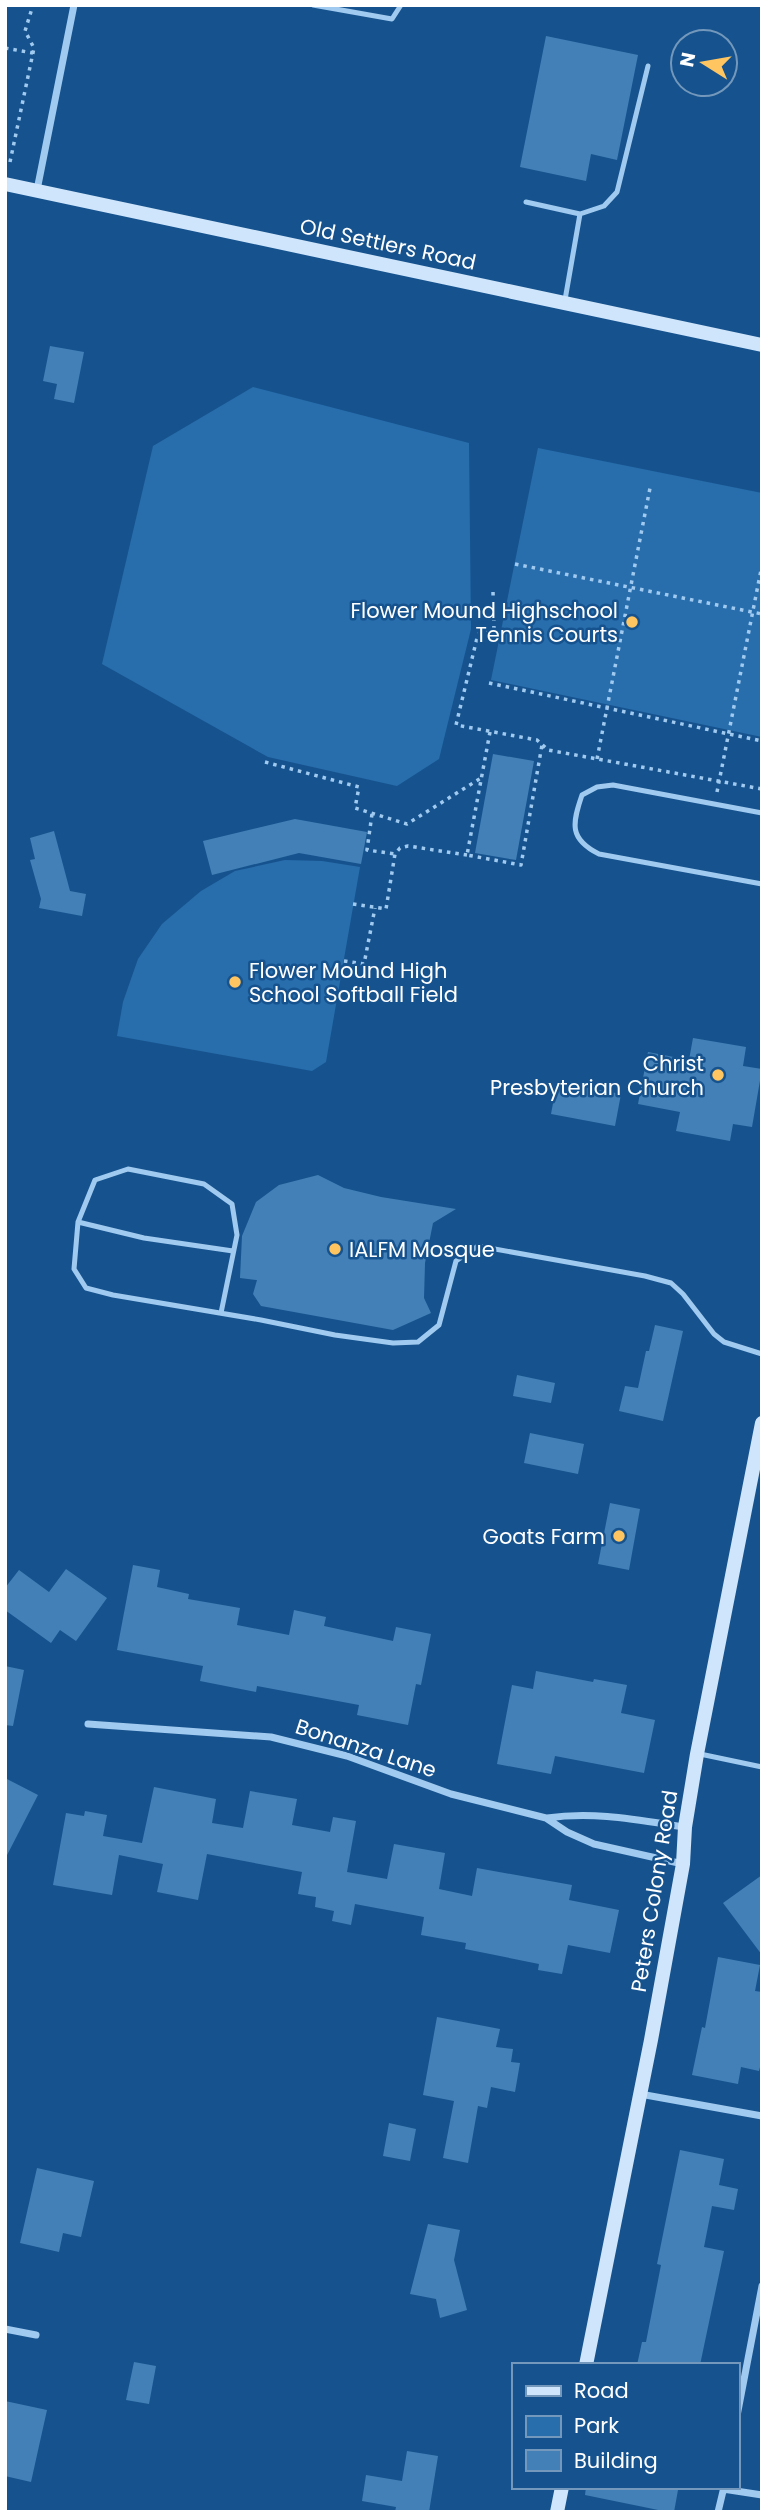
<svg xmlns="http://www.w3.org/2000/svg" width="767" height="2517" viewBox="0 0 767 2517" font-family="Poppins,sans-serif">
<rect width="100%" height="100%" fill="#16538e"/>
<!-- green -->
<path fill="#286ead" d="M253 387 469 443 471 629 439 759 397 786 268 757 102 664 153 446Z
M538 448 762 493V737L491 680Z
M285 860 322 861 360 867 326 1062 312 1071 117 1036 123 1002 138 959 162 924 201 891 235 871Z"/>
<!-- building -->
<path fill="#4380b8" d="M546 36 638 55 617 160 591 154 586 181 520 167Z
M50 346 84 352 74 403 54 399 57 384 43 381Z
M493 754 534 761 516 860 475 853Z
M295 819 367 832 361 864 299 853 212 875 203 841Z
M54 831 70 891 86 894 82 916 39 908 41 899 30 860 35 859 30 838Z
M693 1038 746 1047 743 1066 762 1069 752 1127 733 1124 730 1141 676 1131 680 1112 638 1104 648 1052 689 1060Z
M557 1082 621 1094 615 1126 551 1114Z
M318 1175 344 1188 381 1197 456 1209 433 1223 425 1263 424 1298 431 1313 393 1330 261 1306 253 1294 257 1280 240 1278 242 1236 256 1202 279 1185Z
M655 1325 683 1331 663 1421 619 1411 625 1386 638 1388 646 1351H649Z
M517 1375 555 1383 551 1403 513 1396Z
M530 1433 584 1444 578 1474 524 1463Z
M610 1503 640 1509 629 1570 598 1564Z
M133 1565 160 1570 157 1587 189 1594 188 1599 240 1608 237 1625 289 1635 294 1610 326 1617 324 1626 393 1641 396 1627 431 1634 421 1685 416 1684 408 1725 357 1715 359 1705 257 1686 256 1692 200 1681 203 1666 117 1650Z
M66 1569 107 1598 76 1641 60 1630 51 1643 5 1610V1588L19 1570 49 1592Z
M5 1666 24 1670 13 1726 5 1725Z
M536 1671 593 1682 594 1679 627 1685 621 1713 655 1720 644 1773 555 1756 551 1774 497 1764 512 1685 533 1689Z
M5 1778 38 1795 5 1859Z
M154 1787 216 1799 212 1823 243 1828 250 1791 297 1799 292 1825 330 1832 333 1817 356 1821 347 1872 387 1879 394 1844 445 1853 439 1889 472 1896 477 1868 572 1885 569 1900 619 1910 610 1953 568 1945 562 1974 538 1970 539 1964 465 1949 466 1943 421 1935 424 1917 355 1904 351 1925 332 1921 334 1911 315 1907 316 1897 298 1894 302 1872 207 1854 198 1900 157 1892 163 1864 119 1855 112 1895 53 1885 66 1813 84 1816 85 1811 107 1815 103 1836 142 1843Z
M762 1875V1955L723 1903Z
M718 1957 760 1965 755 1991 762 1992V2059L759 2071 741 2067 738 2084 692 2075 702 2027 705 2028Z
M437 2017 500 2029 496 2047 513 2049 511 2062 520 2063 515 2092 491 2087 487 2108 478 2106 468 2163 443 2158 454 2101 423 2095Z
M389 2123 416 2129 410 2161 383 2156Z
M680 2150 724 2159 719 2185 738 2189 734 2210 712 2206 704 2247 724 2251 700 2365H637L642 2342H646L661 2265 657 2264Z
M37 2168 94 2181 81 2237 63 2233 59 2252 20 2243Z
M428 2224 460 2230 454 2260 467 2310 440 2318 436 2299 410 2294Z
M134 2362 156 2366 149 2404 126 2400Z
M5 2401 47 2410 31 2482 5 2476Z
M407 2451 438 2456 429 2512H395L396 2507 362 2501 366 2475 402 2481Z
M586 2487H667L678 2490 674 2512H668L585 2495Z"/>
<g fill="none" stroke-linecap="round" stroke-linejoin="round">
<!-- path -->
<path stroke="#a1caf0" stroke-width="3.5" stroke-dasharray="3.5 5" stroke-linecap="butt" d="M5 48 33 53
M10 162 34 48 25 31 33 5
M515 564 762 614
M493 592 494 630 478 634 456 725 537 740 548 750 762 789
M489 683 762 741
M490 732 467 855 521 865 542 745
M597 759 650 488
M265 762 359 787 355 808 407 824 481 778
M717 792 762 565
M372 814 367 850 395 854
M353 904 386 909 395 854 400 848 408 846 467 855
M344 961 364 964 375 908"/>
<!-- lane -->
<path stroke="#a1caf0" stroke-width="5" d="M313 5 392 19 401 5
M526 202 580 214 565 300
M580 214 604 206 617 192 648 66
M762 813 613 785 597 787 582 795C572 824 569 839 599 854L762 884
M78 1222 144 1238 233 1251
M221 1313 237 1235 232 1204 204 1184 128 1169 95 1180 78 1222 74 1269 86 1288 113 1295 261 1320 335 1335 393 1343 418 1342 439 1325 456 1261 478 1246 645 1276 671 1283 683 1294 714 1334 724 1342 762 1354
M700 1754 762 1767"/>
<!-- street -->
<path stroke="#a1caf0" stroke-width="7" d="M37 190 74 5
M88 1724 271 1737 347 1756 451 1794 546 1818 567 1832 594 1844 683 1864
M547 1818C594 1811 638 1820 685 1827
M640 2094 762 2116
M5 2329 36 2335
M737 2416 762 2286
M723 2489 762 2495
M718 2512 724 2487"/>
<!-- secondary -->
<path stroke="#cfe5fb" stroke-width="14" d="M5 184 762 345
M586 2365 651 2040 683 1864 685 1827 697 1754 762 1423
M557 2512 562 2487"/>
</g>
<!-- markers -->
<g fill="#ffc560" stroke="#16538e" stroke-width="2.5">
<circle cx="632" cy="622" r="7"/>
<circle cx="235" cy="982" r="7"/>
<circle cx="718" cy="1075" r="7"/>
<circle cx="335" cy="1249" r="7"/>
<circle cx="619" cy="1536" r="7"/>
</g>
<g text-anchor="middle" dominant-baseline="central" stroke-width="5" stroke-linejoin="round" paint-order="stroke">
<!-- street labels -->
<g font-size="21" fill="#fff" stroke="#16538e">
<text transform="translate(388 244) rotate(12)">Old Settlers Road</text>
<text transform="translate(366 1748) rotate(18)">Bonanza Lane</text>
<text transform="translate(654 1891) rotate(-81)">Peters Colony Road</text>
</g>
<!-- poi labels -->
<g font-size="21" fill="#fff" stroke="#16538e" text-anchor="end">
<text x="618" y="610">Flower Mound Highschool<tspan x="618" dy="24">Tennis Courts</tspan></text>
<text x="249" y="970" text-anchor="start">Flower Mound High<tspan x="249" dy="24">School Softball Field</tspan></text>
<text x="704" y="1063">Christ<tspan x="704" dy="24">Presbyterian Church</tspan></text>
<text x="349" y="1249" text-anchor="start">IALFM Mosque</text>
<text x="605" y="1536">Goats Farm</text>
</g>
</g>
<!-- border -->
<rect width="767" height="2517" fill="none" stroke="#ffffff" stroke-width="14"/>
<!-- legend -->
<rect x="512" y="2363" width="228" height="126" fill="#16538e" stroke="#7398bb" stroke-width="2"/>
<rect x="526" y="2386" width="35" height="10" fill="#cfe5fb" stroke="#7398bb" stroke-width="2"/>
<text x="574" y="2398" font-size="21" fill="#ffffff">Road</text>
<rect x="526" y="2416" width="35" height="21" fill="#286ead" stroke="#7398bb" stroke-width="2"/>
<text x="574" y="2433" font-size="21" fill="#ffffff">Park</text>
<rect x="526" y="2450" width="35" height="21" fill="#4380b8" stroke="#7398bb" stroke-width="2"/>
<text x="574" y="2468" font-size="21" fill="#ffffff">Building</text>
<!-- north arrow -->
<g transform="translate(704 63) rotate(281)"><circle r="33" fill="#16538e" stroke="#7398bb" stroke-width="2"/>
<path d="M0-5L12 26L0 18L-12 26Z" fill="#ffc560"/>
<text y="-10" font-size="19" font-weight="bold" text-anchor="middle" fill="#ffffff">N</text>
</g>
</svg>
